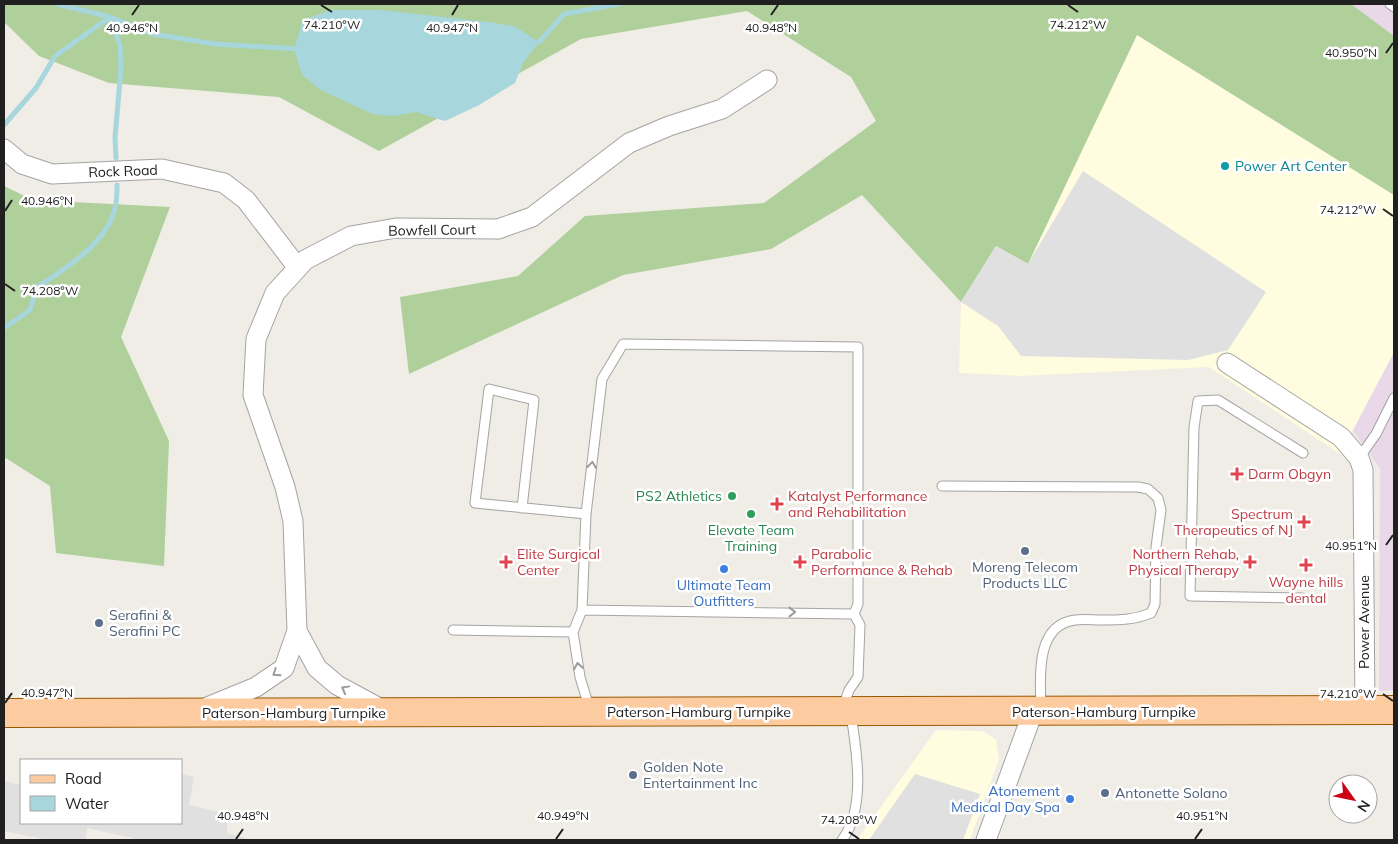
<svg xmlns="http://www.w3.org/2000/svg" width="1398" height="844" viewBox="0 0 1398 844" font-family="Mulish,sans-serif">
<rect width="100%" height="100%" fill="#f0ece6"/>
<!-- industrial -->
<path fill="#e9d8e8" d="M1351 4H1394V36Z
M1394 352V690L1379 691 1380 469 1353 431Z"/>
<!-- education -->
<path fill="#fffce0" d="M1137 35 1394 195V352L1340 454 1209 367 1021 376 959 373 961 302 996 246 1028 264Z
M936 730 983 731 996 740 999 759 970 840H857Z"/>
<!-- forest -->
<path fill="#afcf9b" d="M4 4H1351L1394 36V195L1137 35 1028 264 996 246 961 302 862 195 771 249 623 275 409 374 400 297 518 276 585 216 764 203 876 121 851 77 747 11 581 39 379 151 279 97 109 83 39 56 4 22Z
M4 186 33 200 170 207 121 337 169 441 164 566 56 553 50 486 4 457Z"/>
<!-- parking -->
<path fill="#e0e0e0" d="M1083 171 1266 292 1228 350 1188 360 1021 356 998 326 961 302 996 246 1028 264Z
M181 774 194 777 189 805 227 814V833L251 840H133V838L87 828 85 840H48L4 831V781L21 785V823H181Z
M915 774 980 794 963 840H869Z"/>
<!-- water -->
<path fill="#a7d6dd" d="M330 10H381L488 22 514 26 539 42 523 63 515 83 479 105 445 121 416 112 393 116 372 114 321 90 302 75 294 49 303 20Z"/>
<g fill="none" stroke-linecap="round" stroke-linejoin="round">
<!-- stream -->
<path stroke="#a7d6dd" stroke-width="5" d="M57 4 110 17 120 46 121 68 115 138 116 158
M533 44 539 42 564 14 619 4
M4 125 36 88 55 56 110 17 153 34 215 44 299 49
M4 328 30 310 37 287C64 270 108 242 115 208 117 201 117 193 117 185"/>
<defs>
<path id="lane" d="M1390 4 1394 7
M1359 458 1376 434 1394 398
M942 486 1138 487 1148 489 1158 498 1161 510 1156 547 1155 604 1151 613C1134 620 1120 620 1102 620 1093 620 1084 619 1075 620 1035 625 1040 678 1041 707
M522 508 534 400 489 389 475 503 586 514
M1302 598 1190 596 1194 427 1198 401 1218 400 1303 453
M582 610 586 514 602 379 623 344 858 347V604L854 614
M453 630 573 632
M589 707 580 677 573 632 582 610 854 614 860 625 858 677 849 690 843 707
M842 840C866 809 857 752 851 715"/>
<path id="street" d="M4 149 22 164 52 174 162 169 224 183 246 200 298 268
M1227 363 1341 437 1359 458 1363 470 1365 710
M297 631 317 668 337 685 383 710
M205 708 256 687 284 668 297 631 293 521 285 487 253 395 256 339 275 293 305 260 351 236 396 228 498 229 532 217 629 143 669 126 722 109 767 80
M986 840 1033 712"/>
<path id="primary" d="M4 713 1394 710"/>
</defs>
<!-- lane casing -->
<use href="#lane" stroke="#a4a4a4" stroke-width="11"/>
<!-- street casing -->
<use href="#street" stroke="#a4a4a4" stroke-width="21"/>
<!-- primary casing -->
<use href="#primary" stroke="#9a5901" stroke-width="30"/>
<!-- lane -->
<use href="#lane" stroke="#fff" stroke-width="9"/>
<!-- street -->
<use href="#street" stroke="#fff" stroke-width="19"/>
<!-- primary -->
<use href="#primary" stroke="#fccba0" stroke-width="28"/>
</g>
<!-- one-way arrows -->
<defs><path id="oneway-chevron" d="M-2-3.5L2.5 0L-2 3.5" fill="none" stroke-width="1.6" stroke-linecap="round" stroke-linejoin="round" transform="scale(1.25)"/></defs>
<g stroke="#9b9b9b">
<use href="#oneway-chevron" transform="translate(592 465) rotate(-83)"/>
<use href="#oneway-chevron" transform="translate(792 612)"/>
<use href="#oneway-chevron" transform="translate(578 666) rotate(-99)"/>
<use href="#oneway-chevron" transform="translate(276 673) rotate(146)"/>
<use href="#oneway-chevron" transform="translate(345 689) rotate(-151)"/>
</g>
<!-- ticks -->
<path fill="none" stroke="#202020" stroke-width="2" d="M321 5 332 12M1068 5 1078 12M132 15 139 5M452 15 458 5M771 15 778 5M1386 53 1393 43M1383 209 1393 216M5 211 12 200M5 284 15 291M1386 545 1393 535M1383 694 1393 701M5 703 12 693M849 832 859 839M236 839 243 829M556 839 563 829M1195 839 1202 829"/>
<!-- markers -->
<circle fill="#0f9aa8" stroke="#fff" stroke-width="2" cx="1225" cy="166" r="5"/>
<g fill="#e0444e" stroke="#fff" stroke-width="2">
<path d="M1234.5 466.5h5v5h5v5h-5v5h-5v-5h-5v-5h5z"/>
<path d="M774.5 496.5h5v5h5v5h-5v5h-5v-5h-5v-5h5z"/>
<path d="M1301.5 514.5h5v5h5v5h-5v5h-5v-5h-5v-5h5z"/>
<path d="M503.5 554.5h5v5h5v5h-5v5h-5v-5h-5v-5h5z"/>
<path d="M797.5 554.5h5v5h5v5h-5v5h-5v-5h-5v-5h5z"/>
<path d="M1247.5 554.5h5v5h5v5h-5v5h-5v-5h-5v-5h5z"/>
<path d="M1303.5 557.5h5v5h5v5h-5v5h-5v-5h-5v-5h5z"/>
</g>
<g fill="#2e9e5b" stroke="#fff" stroke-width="2">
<circle cx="732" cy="496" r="5"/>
<circle cx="751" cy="514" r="5"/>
</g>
<g fill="#5c6f8a" stroke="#fff" stroke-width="2">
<circle cx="1025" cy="551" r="5"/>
<circle cx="99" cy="623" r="5"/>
<circle cx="633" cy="775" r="5"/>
<circle cx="1105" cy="793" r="5"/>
</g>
<g fill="#3f7fe0" stroke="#fff" stroke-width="2">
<circle cx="724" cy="569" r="5"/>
<circle cx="1070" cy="799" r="5"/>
</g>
<g text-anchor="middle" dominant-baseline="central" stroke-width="5" stroke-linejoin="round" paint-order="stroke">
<!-- culture labels -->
<g font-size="14" fill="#0d838f" stroke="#fff" text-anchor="start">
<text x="1235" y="166">Power Art Center</text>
</g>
<!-- street labels -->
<g font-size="14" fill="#202020" stroke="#fff">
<text transform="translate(123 171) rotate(-2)">Rock Road</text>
<text transform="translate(432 230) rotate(-1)">Bowfell Court</text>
<text transform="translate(1364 622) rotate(-90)">Power Avenue</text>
<text x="699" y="712">Paterson-Hamburg Turnpike</text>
<text x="1104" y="712">Paterson-Hamburg Turnpike</text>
<text x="294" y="713">Paterson-Hamburg Turnpike</text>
</g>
<!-- health labels -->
<g font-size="14" fill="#be3a42" stroke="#fff" text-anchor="start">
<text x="1248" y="474">Darm Obgyn</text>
<text x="788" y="496">Katalyst Performance<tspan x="788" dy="16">and Rehabilitation</tspan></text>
<text x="1293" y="514" text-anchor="end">Spectrum<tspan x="1293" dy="16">Therapeutics of NJ</tspan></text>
<text x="517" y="554">Elite Surgical<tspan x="517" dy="16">Center</tspan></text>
<text x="811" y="554">Parabolic<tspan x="811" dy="16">Performance &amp; Rehab</tspan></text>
<text x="1239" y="554" text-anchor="end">Northern Rehab,<tspan x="1239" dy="16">Physical Therapy</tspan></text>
<text x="1306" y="582" text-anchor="middle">Wayne hills<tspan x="1306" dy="16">dental</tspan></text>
</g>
<!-- leisure labels -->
<g font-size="14" fill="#27864d" stroke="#fff" text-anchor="end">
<text x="722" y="496">PS2 Athletics</text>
<text x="751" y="530" text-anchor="middle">Elevate Team<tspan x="751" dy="16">Training</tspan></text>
</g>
<!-- service labels -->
<g font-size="14" fill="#4e5e75" stroke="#fff" text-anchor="start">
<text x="1025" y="567" text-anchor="middle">Moreng Telecom<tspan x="1025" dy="16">Products LLC</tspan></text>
<text x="109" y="615">Serafini &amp;<tspan x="109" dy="16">Serafini PC</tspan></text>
<text x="643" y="767">Golden Note<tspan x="643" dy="16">Entertainment Inc</tspan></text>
<text x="1115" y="793">Antonette Solano</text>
</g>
<!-- shop labels -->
<g font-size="14" fill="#366cbe" stroke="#fff">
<text x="724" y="585">Ultimate Team<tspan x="724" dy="16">Outfitters</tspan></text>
<text x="1060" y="791" text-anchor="end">Atonement<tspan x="1060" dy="16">Medical Day Spa</tspan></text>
</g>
</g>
<g font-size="12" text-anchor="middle" fill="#202020" stroke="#fff" stroke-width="5" stroke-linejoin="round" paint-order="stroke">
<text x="332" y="29">74.210°W</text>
<text x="1078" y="29">74.212°W</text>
<text x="132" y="32">40.946°N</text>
<text x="452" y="32">40.947°N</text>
<text x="771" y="32">40.948°N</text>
<text x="1351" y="57">40.950°N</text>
<text x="47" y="205">40.946°N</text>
<text x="1348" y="214">74.212°W</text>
<text x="50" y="295">74.208°W</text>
<text x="1351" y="550">40.951°N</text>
<text x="47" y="697">40.947°N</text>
<text x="1348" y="698">74.210°W</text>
<text x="243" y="820">40.948°N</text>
<text x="563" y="820">40.949°N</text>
<text x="1202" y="820">40.951°N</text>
<text x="849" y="824">74.208°W</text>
</g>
<!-- border -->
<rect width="1398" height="844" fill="none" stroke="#202020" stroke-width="10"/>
<!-- legend -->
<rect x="20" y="759" width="162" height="65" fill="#ffffff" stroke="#a6a6a6"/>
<rect x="30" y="775" width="25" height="8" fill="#fccba0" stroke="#a6a6a6"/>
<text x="65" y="784" font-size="15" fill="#202020">Road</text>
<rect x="30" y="796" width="25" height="15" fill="#a7d6dd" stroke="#a6a6a6"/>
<text x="65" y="809" font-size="15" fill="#202020">Water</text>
<!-- north arrow -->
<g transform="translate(1353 799) rotate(123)"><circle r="24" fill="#ffffff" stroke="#a6a6a6"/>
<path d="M0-4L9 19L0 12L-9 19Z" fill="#ce0114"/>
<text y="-8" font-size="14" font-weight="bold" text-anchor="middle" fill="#202020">N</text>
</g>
</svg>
